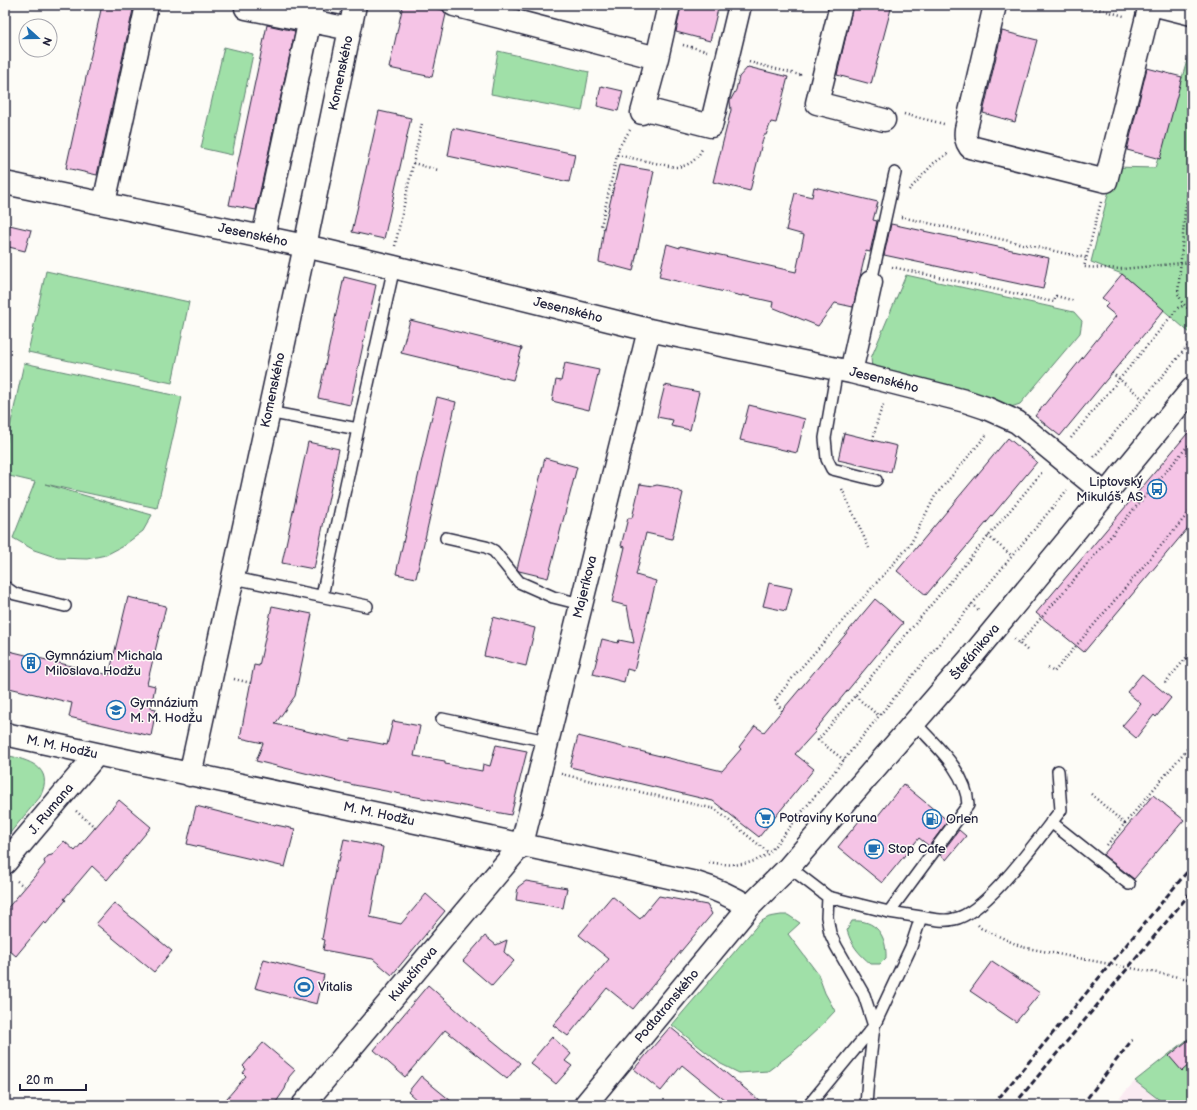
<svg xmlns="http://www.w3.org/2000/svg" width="1197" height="1110" viewBox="0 0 1197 1110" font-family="'Balsamiq Sans',sans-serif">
<rect width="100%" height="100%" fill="#fdfcf7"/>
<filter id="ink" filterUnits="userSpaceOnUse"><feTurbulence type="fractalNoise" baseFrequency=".025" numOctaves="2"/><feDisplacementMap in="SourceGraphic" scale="8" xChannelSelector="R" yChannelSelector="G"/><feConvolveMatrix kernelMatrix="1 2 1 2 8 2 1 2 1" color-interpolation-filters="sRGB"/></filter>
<g filter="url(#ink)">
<!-- built -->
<path fill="#fbebf2" d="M1135 1081 1166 1105H1113Z"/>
<!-- green -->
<path fill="#a0e0a8" stroke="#618172" d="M1192 44V333L1191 334 1122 274 1091 262 1115 167 1155 168Z
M224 47 253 54 232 155 201 148Z
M498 51 589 72 582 111 491 94Z
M46 271 189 302 172 383 28 352Z
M906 275 1074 312 1082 321 1080 333 1020 404 1008 408 872 368 871 358Z
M24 363 182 397 157 508 45 484 152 515 143 531 123 546 106 555 87 559 58 558 34 550 13 538 35 482 5 475V450Z
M5 755C29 760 55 767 40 797L5 839Z
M781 915H788L800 923 788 934 818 974 825 993 835 1011 820 1027 793 1052 768 1071 739 1073 721 1064 672 1025 760 922 769 917Z
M852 921C876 919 887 936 886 958L880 964H871C859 954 851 945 847 930Z
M1192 1036V1105H1166L1135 1081Z"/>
<!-- building -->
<path fill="#f5c4e6" stroke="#22223b" d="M102 5H134L97 175 66 168Z
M403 5H420L443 10 446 14 432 77 389 68Z
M681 5H719L710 41 676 32Z
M853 5H892L871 84 837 75Z
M267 25 295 31 256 210 229 205Z
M1002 31 1037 40 1015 122 983 113Z
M748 67 788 77 776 123 771 122 766 135H764L750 191 713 182 731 110 730 101 736 90 739 77Z
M1147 68 1182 77 1160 159 1127 150Z
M601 86 623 91 618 111 597 106Z
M379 111 411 118 384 239 352 232Z
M453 128 575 154 569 182 448 156Z
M619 165 654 171 633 271 599 262 604 228Z
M814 187 878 202 873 220 877 221 870 252 866 251 853 307 835 303 818 326 772 307 773 302 742 295V296L659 277 667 244 680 248V246L796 272 804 235 786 230 795 193 812 197Z
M5 224 31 230 25 251 5 246Z
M891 224 1049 258 1043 289 884 255Z
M1122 274 1164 310 1060 436 1035 416 1116 316 1105 307 1109 303 1102 298Z
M344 277 376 285 350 405 318 398Z
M410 320 522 348 513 380 401 353Z
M565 363 599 370 589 410 552 401 556 380 561 381Z
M665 385 699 392 690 430 671 426 673 420 657 417Z
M437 397 456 402 416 578 396 574 430 424Z
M749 405 805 419 797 453 740 440Z
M1192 428V523L1084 652 1036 613Z
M844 433 897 446 891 472 838 460Z
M1008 438 1037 462 926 595 897 571Z
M308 442 339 449 314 569 282 563Z
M545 458 577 467 548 578 519 571 517 569Z
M640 484 653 486 657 485 669 487 683 493 672 539 646 533 636 575 656 581 634 671 627 669 624 682 593 674 602 639 618 643 619 640 634 643 627 606 612 602 625 547 621 546 628 518H632Z
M769 583 792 588 786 611 763 606Z
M128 597 166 606 147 684 155 686 151 708 156 709 151 736 69 717 72 703 5 687V650L109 675Z
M875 599 903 623 815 730 816 731 795 754 814 769 759 837 713 801 570 767 578 736 722 771 741 749 739 747 755 726 764 732Z
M272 606 312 614 295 696 275 724 350 741 351 738 387 745 393 721 420 726 414 756 445 761V764L482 771 483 764 490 766 496 745 527 751 511 815 354 785 256 761 263 743 240 738 254 665 259 666Z
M493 617 535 628 526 666 484 656Z
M1142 674 1171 698 1156 717 1154 715 1136 738 1122 726 1141 704 1127 692Z
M903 784 948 821 929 846 919 838 882 883 838 847 864 815 873 822Z
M1153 795 1184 820 1134 879 1103 855Z
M119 800 151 827 107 880 92 866 64 899 66 900 46 924 44 922 16 956 5 947V911L45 864 44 861 48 856 52 855 64 841 75 851Z
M196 806 275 826 276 825 295 829 285 867 187 844Z
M959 830 966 836 946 860 940 855Z
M344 839 383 847 370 917 401 924 426 894 445 911 392 975 373 959 323 950 325 940 322 939 337 860 339 861Z
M526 881 567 888 563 908 516 900 518 887Z
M612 896 640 919 659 896 707 905 712 914 633 1009 607 988 568 1036 553 1025 609 959 579 935Z
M114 903 172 951 154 972 96 924Z
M485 936 496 945 507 940 504 952 514 961 492 986 463 961Z
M264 959 324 975 317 1004 255 988Z
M992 961 1040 993 1016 1022 970 991Z
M428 985 470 1022 520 1063 507 1079 445 1030 405 1077 374 1050Z
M670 1027 765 1105H731L682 1065 661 1091 634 1069Z
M552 1037 571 1054 565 1061 572 1066 556 1084 530 1063Z
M1192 1037V1062L1182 1071 1169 1056Z
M263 1043 295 1070 289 1077 285 1089 274 1105H221L246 1076 243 1073 246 1069 243 1066Z
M421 1076 434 1087 456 1105H422L408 1092Z"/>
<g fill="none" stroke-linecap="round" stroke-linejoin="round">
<defs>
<path id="lane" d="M871 282 895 173
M837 369 825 438 827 459 832 469 876 480
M268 412 358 429 322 596
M358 429 394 267
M446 538 486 547 494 551 519 582 553 597 581 604
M234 578 367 606
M5 587 15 594 65 606
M442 719 547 741
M1051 822 1129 884
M789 867 828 897 889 912 921 917 911 947 874 1026 809 1105
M828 897 827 917 830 933 836 946 864 995 874 1026 868 1078 866 1105
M889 912 968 805C967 772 935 745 914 722
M921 917C931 919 944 922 954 919 987 913 1039 837 1061 810L1058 771"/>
<path id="street" d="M454 5 657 58 642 113
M841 5 817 103 884 120
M995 5 966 129C965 137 966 141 970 147L1106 181 1150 5
M1156 5 1192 14
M246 8 350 29
M657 58 669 5
M653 111 711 126 740 5
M5 183 305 246 394 267 649 330 851 372 965 401 986 408 1017 422 1105 494
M104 203 147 5
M263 237 313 5
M851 372 871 282
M5 734C235 785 466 831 696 883 716 889 732 896 749 907
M190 775 305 246 355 5
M5 863 97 754
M303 1105 522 844 649 330
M585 1105 749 907 789 867 973 655 1192 389"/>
</defs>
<!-- lane casing -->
<use href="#lane" stroke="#22223b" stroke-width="14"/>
<!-- street casing -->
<use href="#street" stroke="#22223b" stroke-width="25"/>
<!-- path -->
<path stroke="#22223b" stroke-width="2.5" stroke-dasharray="1 3" stroke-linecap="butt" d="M219 5 225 7
M1084 5 1124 16
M683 45 707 51
M749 62 800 75 799 78
M904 114 944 124
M617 155 674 167C689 167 697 160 703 147
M413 163 438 170
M1192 171 1185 211 1178 294 1182 302 1192 313
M909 190 934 163 949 153
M1101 202 1084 267 1122 269 1192 262
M901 217 1086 258
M604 228 601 226 619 147 630 130
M395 246 422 123
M892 267 1054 302 1056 296 1075 301
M1112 373 1143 399
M1071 438 1178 308 1185 305
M873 440C876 427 878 414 885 403
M1094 457 1192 341
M842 489 869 548
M988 536 1012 556
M971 604 980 611
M1014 639 1027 650
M1019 644 1192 441
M1048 668 1054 672 1192 509
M234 679 251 683
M1165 683 1192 651
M855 696 879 716
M782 711 775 700 798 671 910 545 935 496 988 433
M844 760 818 740 1043 471
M561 774 715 809 769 853
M1091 794 1125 824
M76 811 96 828
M1107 845 1192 743
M709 862C730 866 750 867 769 853L879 716 1067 490
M17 881 25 887
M978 925 981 928 1022 947 1073 957
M1189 979 1192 980"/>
<!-- lane -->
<use href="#lane" stroke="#fdfcf7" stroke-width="11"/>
<!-- street -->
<use href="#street" stroke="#fdfcf7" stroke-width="22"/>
<!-- rail -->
<path stroke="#22223b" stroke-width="3" stroke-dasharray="6 3" stroke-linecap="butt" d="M993 1105 1192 866
M1014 1105 1192 891
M1082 1105 1132 1040"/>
<!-- path-bridge -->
<path stroke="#22223b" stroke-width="2.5" stroke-dasharray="1 3" stroke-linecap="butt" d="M1073 957 1189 979"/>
</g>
</g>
<!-- icons -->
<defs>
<symbol id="bus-ring" viewBox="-11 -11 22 22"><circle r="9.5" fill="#fdfcf7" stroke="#1f6fb2" stroke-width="1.5"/><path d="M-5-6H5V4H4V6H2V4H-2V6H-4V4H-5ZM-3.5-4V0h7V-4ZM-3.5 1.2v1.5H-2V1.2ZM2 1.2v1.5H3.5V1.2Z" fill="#1f6fb2"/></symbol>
<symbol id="building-ring" viewBox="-11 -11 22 22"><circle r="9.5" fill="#fdfcf7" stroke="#1f6fb2" stroke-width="1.5"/><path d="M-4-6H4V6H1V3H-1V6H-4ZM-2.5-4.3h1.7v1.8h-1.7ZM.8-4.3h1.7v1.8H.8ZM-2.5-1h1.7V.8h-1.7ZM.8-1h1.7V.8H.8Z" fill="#1f6fb2"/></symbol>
<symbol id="school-ring" viewBox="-11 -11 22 22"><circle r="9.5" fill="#fdfcf7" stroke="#1f6fb2" stroke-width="1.5"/><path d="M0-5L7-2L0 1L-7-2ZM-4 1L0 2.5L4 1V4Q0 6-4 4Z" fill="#1f6fb2"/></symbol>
<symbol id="supermarket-ring" viewBox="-11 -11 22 22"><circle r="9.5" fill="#fdfcf7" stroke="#1f6fb2" stroke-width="1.5"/><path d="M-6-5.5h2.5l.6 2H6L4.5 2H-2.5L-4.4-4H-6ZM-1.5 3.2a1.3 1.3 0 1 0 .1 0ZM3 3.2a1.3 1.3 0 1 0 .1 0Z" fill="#1f6fb2"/></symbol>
<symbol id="fuel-ring" viewBox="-11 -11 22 22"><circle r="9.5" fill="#fdfcf7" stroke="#1f6fb2" stroke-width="1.5"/><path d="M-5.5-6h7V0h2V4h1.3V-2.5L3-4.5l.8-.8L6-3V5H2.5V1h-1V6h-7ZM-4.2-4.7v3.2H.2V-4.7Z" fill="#1f6fb2"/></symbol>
<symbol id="cafe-ring" viewBox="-11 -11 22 22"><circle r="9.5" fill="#fdfcf7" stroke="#1f6fb2" stroke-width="1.5"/><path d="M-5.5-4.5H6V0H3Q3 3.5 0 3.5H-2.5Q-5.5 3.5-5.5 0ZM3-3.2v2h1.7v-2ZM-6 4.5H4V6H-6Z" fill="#1f6fb2"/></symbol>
<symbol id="stadium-ring" viewBox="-11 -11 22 22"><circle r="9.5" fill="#fdfcf7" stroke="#1f6fb2" stroke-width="1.5"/><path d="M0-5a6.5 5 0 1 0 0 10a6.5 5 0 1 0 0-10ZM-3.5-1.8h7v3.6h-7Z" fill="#1f6fb2"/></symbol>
</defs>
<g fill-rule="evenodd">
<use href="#bus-ring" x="1146" y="478" width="22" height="22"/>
<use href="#building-ring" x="20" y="652" width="22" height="22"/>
<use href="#school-ring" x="105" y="699" width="22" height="22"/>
<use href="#supermarket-ring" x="754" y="807" width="22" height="22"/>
<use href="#fuel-ring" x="921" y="808" width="22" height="22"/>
<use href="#cafe-ring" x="863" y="838" width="22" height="22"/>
<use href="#stadium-ring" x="293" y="976" width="22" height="22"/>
</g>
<g text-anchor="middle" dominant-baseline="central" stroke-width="3" stroke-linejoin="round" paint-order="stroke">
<!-- street labels -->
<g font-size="13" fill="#22223b" stroke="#fdfcf7">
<text transform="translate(341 73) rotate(-78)">Komenského</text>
<text transform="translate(253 235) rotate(12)">Jesenského</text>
<text transform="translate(568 310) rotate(14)">Jesenského</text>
<text transform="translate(884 380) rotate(14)">Jesenského</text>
<text transform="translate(273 390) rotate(-78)">Komenského</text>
<text transform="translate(585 587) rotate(-76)">Majeríkova</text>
<text transform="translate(975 652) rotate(-50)">Štefánikova</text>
<text transform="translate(62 747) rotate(12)">M. M. Hodžu</text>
<text transform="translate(51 809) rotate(-50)">J. Rumana</text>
<text transform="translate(379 814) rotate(12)">M. M. Hodžu</text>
<text transform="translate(413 974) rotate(-50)">Kukučínova</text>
<text transform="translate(667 1006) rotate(-50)">Podtatranského</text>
</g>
<!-- poi labels -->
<g font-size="13" fill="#22223b" stroke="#fdfcf7" text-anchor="start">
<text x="1143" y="482" text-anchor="end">Liptovský<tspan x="1143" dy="15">Mikuláš, AS</tspan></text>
<text x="45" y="656">Gymnázium Michala<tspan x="45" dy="15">Miloslava Hodžu</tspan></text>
<text x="130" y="703">Gymnázium<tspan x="130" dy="15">M. M. Hodžu</tspan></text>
<text x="779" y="818">Potraviny Koruna</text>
<text x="946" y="819">Orlen</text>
<text x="888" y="849">Stop Cafe</text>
<text x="318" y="987">Vitalis</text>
</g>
</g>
<!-- margin -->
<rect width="1197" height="1110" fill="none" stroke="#fdfcf7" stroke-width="20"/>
<rect x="10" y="10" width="1177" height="1090" fill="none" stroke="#22223b" stroke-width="1.5" filter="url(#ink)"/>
<!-- north arrow -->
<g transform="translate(38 38) rotate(111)"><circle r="19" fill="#fdfcf7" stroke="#a5a5ac"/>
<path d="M0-3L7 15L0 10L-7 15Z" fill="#1f6fb2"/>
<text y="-6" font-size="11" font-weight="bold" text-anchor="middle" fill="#22223b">N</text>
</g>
<!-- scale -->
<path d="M20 1084v6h66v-6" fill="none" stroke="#22223b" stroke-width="2"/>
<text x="26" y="1084" font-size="12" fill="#22223b" stroke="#fdfcf7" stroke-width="3" paint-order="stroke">20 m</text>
</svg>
